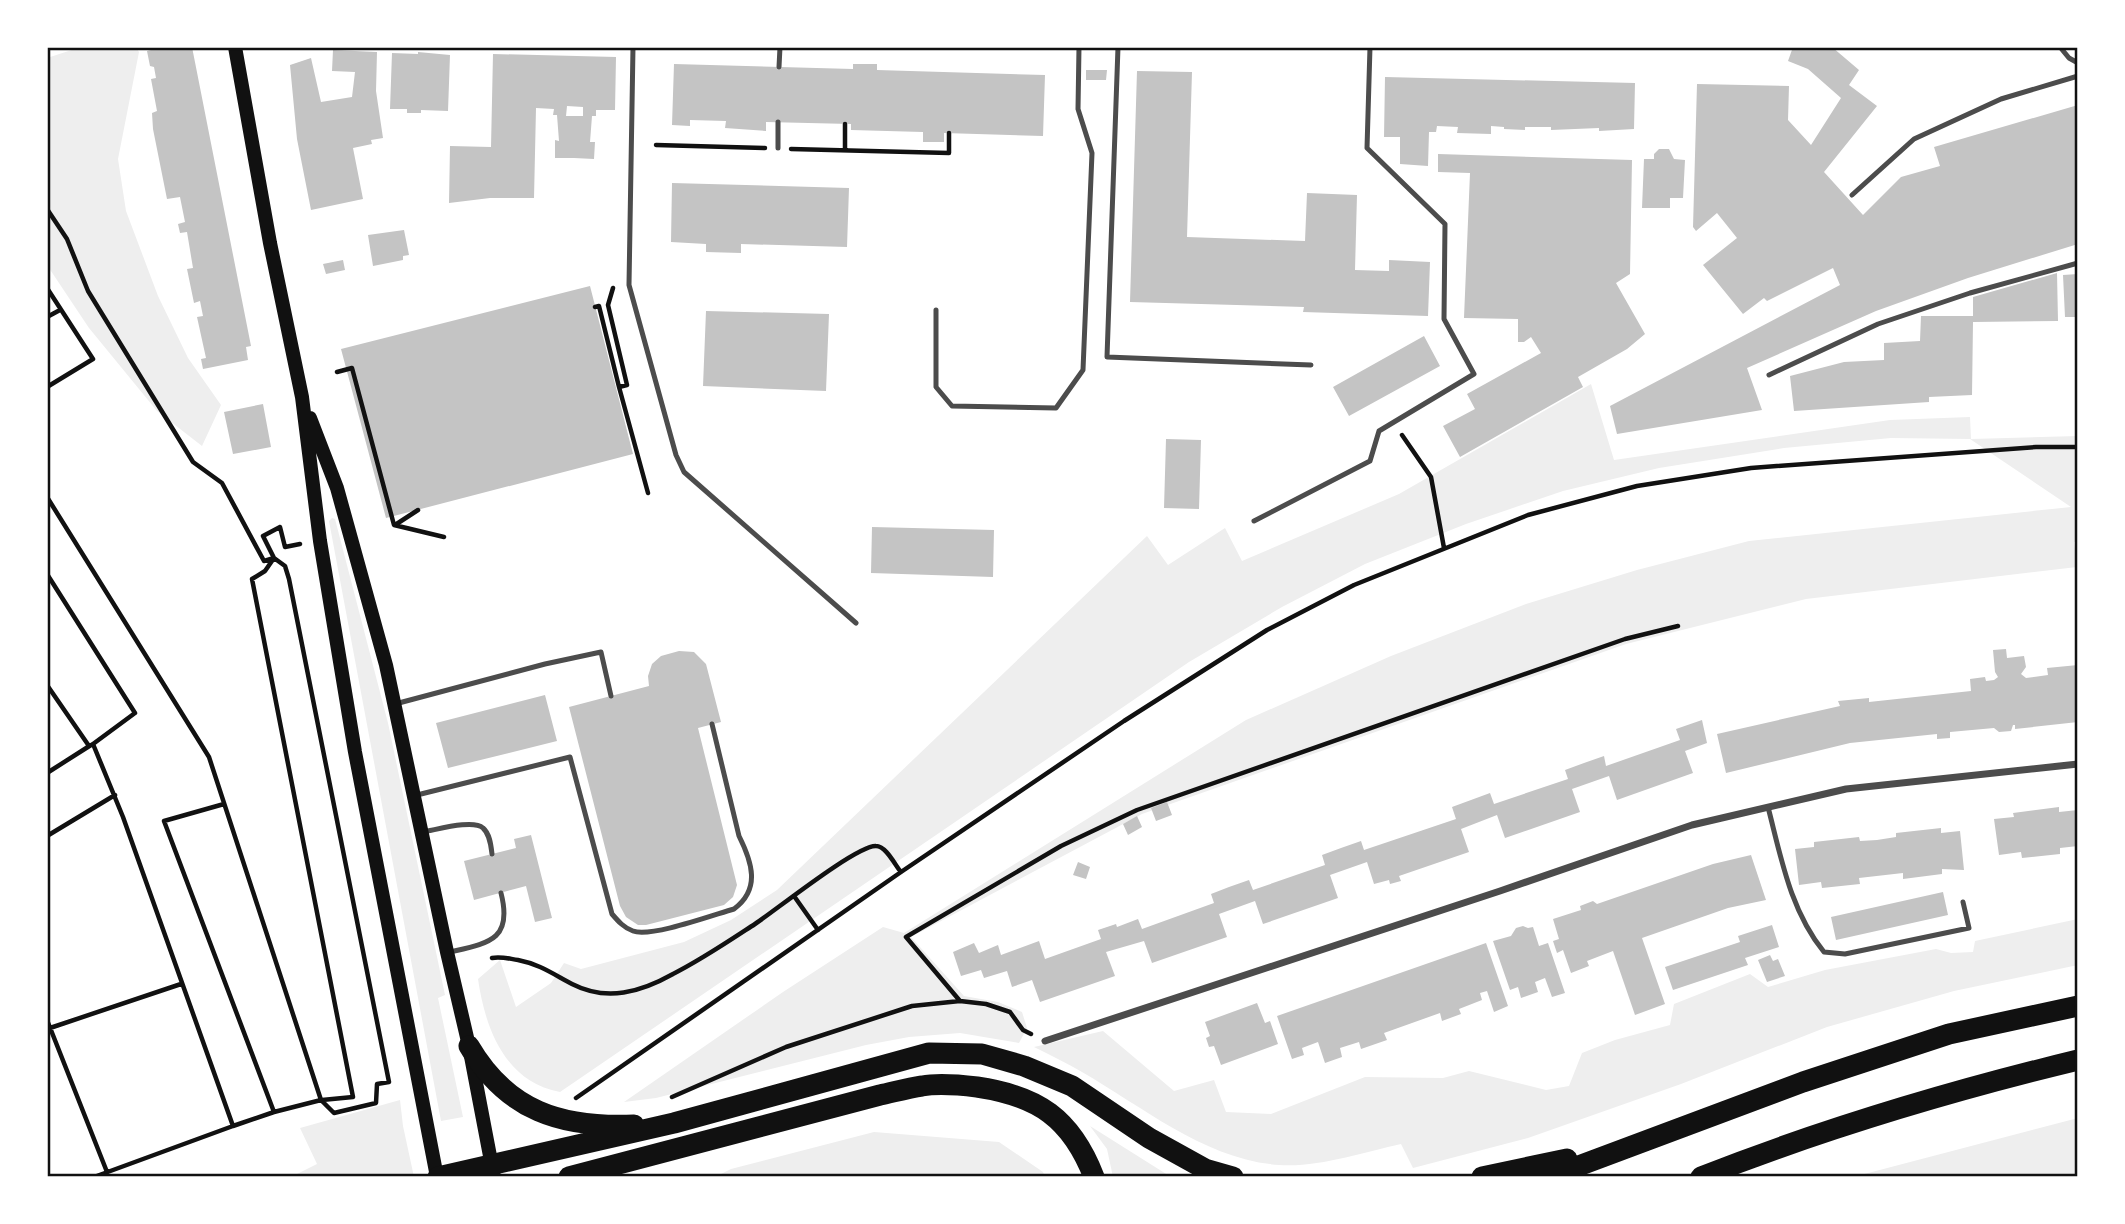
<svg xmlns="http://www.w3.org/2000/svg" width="2125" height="1224" viewBox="0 0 2125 1224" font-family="'Varela Round',sans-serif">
<rect width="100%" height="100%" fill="#fff"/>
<!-- green -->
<path fill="#eee" d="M81 47H136L139 52 118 159 126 211 158 296 188 358 221 405 202 446 157 411 89 328 47 265V58Z
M1591 384 1614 460 1890 420 1970 417 1971 439 2078 436V541L2074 542 2077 567 1806 599 1626 644 1142 814 911 937 964 996 998 1002 1022 1012 1027 1028 1019 1043 960 1033 909 1037 866 1045 656 1098 624 1102 783 992 883 927 904 933 1246 720 1391 656 1526 604 1637 570 1749 541 2071 507 1970 439 1891 438 1784 448 1659 468 1563 491 1466 524 1365 564 1282 607 1189 662 560 1092C505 1082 485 1028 478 979L500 960 516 1007 551 983 564 963 581 969 684 942 731 920 777 890 1147 536 1168 565 1225 528 1242 561 1399 494Z
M332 518 335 519 388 723 445 995 438 998 463 1117 441 1121 329 521Z
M2078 919V965L1954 991 1827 1027 1681 1084 1528 1138 1413 1168 1401 1144C1364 1152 1317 1168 1279 1165 1206 1160 1143 1107 1082 1072 1067 1063 1050 1055 1034 1047L1103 1031 1174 1091 1214 1080 1226 1112 1271 1114 1365 1077 1443 1078 1469 1071 1546 1090 1569 1086 1582 1053 1615 1040 1670 1025 1674 1004 1750 974 1768 987 1825 970 1936 949 1951 953 1973 952 1975 941Z
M400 1100 403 1126 414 1177H291L317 1164 300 1128Z
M2078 1118V1177H1853Z
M1090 1126 1171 1177H1113L1107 1149Z
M874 1132 999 1142 1043 1172 1045 1177H715L731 1169Z"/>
<!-- building -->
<path fill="#c4c4c4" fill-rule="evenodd" d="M150 47H192L251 346 246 347 248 360 203 369 201 359 206 358 197 317 203 316 200 301 194 303 187 269 193 268 187 232 180 233 178 224 185 222 180 197 167 199 153 129 152 113 157 111 151 79 156 78 154 67 150 66 147 51 151 50Z
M1793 47H1832L1859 70 1849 85 1877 106 1824 172 1863 215 1901 177 1940 166 1934 147 2078 105V244L1968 278 1876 311 1747 368 1762 410 1617 434 1610 406 1840 285 1833 268 1767 301 1764 298 1743 314 1703 265 1737 238 1717 213 1696 231 1693 227 1697 84 1789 86 1788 120 1811 145 1841 98 1808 69 1788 61Z
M333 50 377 52 376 91 383 138 371 140 372 144 353 148 363 199 311 210 297 139 290 65 311 58 321 102 352 97 355 72 332 71Z
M418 52 450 55 448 111 421 110V113H407V109H390L392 53 418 54Z
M493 54 616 57 615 110H596V116H592L590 142H595L594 159 574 158H555V140L559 141 557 115H553L554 109 536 108 534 198H490L449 203 450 146 491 147ZM567 106 583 107V116H566Z
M674 64 853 69V64H877V70L1045 75 1043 136 944 133V142H923V132L851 130V124L766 122V131L725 128 726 121 690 120V126L672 125Z
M1086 70H1107L1106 80H1086Z
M1137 71 1192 72 1187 237 1305 241 1307 193 1357 195 1355 270 1389 271V260L1430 262 1428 316 1303 312 1304 307 1130 302Z
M1385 77 1635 83 1634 129 1599 131V128L1551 130V127H1525V130L1504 129V127L1491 126V134L1457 133 1458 127 1437 126 1436 132H1429L1428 166 1400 164V137H1384Z
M1659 149H1669L1674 159 1685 160 1683 198H1670V208H1642L1644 159H1654V154Z
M1438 154 1632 160 1630 274 1616 283 1645 334 1627 349 1578 377 1583 387 1460 457 1443 426 1475 409 1467 394 1541 353 1531 337 1524 342H1518V319L1464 318 1470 173 1438 172Z
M672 183 849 188 847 247 741 244V253L706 252V244L671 242Z
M404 230 409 255 403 256V260L373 266 368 235Z
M343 260 345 270 326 274 323 264Z
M2057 273 2058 321 1973 322 1972 395 1929 397V402L1794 411 1790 376 1844 362 1884 360V343L1920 341 1921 316H1973V297Z
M2078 274V317H2065L2063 275Z
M590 286 633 454 386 518 341 349Z
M706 311 829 314 826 391 703 386Z
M1424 336 1440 366 1349 416 1333 387Z
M263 404 271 447 233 454 224 412Z
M1166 439 1201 440 1199 509 1164 508Z
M872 527 994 530 993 577 871 573Z
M2006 649 2007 658 2024 656 2026 667 2021 674 2026 678 2048 675 2047 668 2078 665V722L2015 729V725H2013L2011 731 1999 732 1994 728 1950 732V738L1937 739V734L1850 743 1726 773 1717 734 1840 706 1838 701 1869 698V702L1971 691 1970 679 1985 677 1986 681 1994 680 1998 677 1995 672 1993 650Z
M679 651 694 652 706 664 721 722 698 728 737 885 733 897 724 905 646 925H638L626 917 620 906 569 707 649 686 648 676 652 664 661 656Z
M545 695 557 741 448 768 436 723Z
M1702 720 1707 743 1685 751 1693 773 1617 800 1609 776 1572 789 1580 812 1505 838 1497 815 1461 829 1469 852 1399 876 1401 881 1390 884 1389 880 1374 884 1367 862 1330 875 1338 898 1263 924 1255 901 1219 914 1227 937 1152 963 1144 941 1106 952 1115 976 1040 1002 1032 980 1012 987 1007 971 984 978 981 970 961 976 953 952 974 943 979 953 998 945 1001 955 1039 941 1045 959 1101 939 1098 930 1116 924 1117 927 1138 919 1142 929 1214 903 1211 894 1229 887 1249 880 1253 890 1325 865 1322 855 1341 848 1361 841 1364 850 1456 819 1452 807 1490 793 1494 804 1568 779 1565 770 1584 763 1604 756 1606 766 1680 740 1676 729Z
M1167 802 1172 815 1156 821 1151 808Z
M2059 807V812L2078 810V846L2060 848V854L2022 858 2021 852 1999 855 1994 819 2014 817 2013 813Z
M1137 816 1142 827 1128 835 1123 824Z
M1941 828V833L1960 831 1964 870 1942 869V874L1903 879V873L1859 878 1860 884 1822 888 1821 882 1799 885 1795 849 1814 847V842L1859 837 1860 841 1877 840 1896 837V833Z
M531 835 552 918 535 922 526 886 474 900 464 861 516 848 514 839Z
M1751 855 1766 900 1728 908 1642 938 1665 1004 1635 1015 1613 951 1587 961 1589 966 1571 973 1563 950 1557 953 1553 941 1559 939 1553 919 1581 910 1580 906 1593 901 1597 904 1713 864Z
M1078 862 1090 867 1086 879 1073 875Z
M1943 892 1948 915 1836 940 1831 917Z
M1772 925 1779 947 1745 958 1748 965 1673 990 1665 967 1740 942 1738 936Z
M1523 926 1528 928 1533 927 1539 946 1548 943 1565 993 1552 997 1545 978 1535 982 1538 992 1521 998 1518 987 1510 990 1493 941 1511 936 1516 928Z
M1486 943 1508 1006 1494 1012 1487 991 1480 993 1482 1000 1459 1009 1461 1014 1442 1021 1440 1013 1384 1033 1387 1040 1361 1049 1359 1042 1340 1048 1342 1057 1325 1063 1318 1042 1302 1048 1304 1055 1292 1059 1277 1016Z
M1770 955 1773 961 1778 959 1785 976 1767 982 1758 960Z
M1257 1003 1265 1023 1270 1021 1278 1044 1221 1065 1214 1046 1209 1047 1206 1038 1210 1036 1205 1022Z"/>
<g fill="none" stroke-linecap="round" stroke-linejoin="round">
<!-- path -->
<path stroke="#111" stroke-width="4.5" d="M656 145 765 148
M791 149 949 153V133
M845 150V124
M47 209 67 239 88 291 193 462 222 483 264 561 274 558 285 566 289 579 389 1082 377 1084 376 1103 334 1113 321 1100
M47 288 93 359 47 387
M595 307 599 306 619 387 627 385 608 305 613 288
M47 317 60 310
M337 372 352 368 394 525 444 537
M619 387 648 493
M1402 435 1431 477 1444 548
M47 497 209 757 321 1100 274 1112 233 1126
M395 525 418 510
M300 544 285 547 280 527 263 536 274 558 265 571 252 579 353 1097 322 1100
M47 574 135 713 93 744 123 817 233 1126 94 1177
M47 685 89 746
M47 773 91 745
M224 804 164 821 274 1112
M47 836 115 795
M794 896 818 930
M492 958C501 956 510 959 518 960 539 964 553 974 572 984 607 1002 641 992 673 974 701 960 729 941 755 924 776 910 857 845 876 846 886 846 895 865 901 872
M960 1001 906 937 1061 846 1137 810 1625 639 1678 626
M47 1020 107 1172
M50 1028 181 984
M672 1097 786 1047 912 1006 960 1001 986 1004 1010 1012 1023 1030 1031 1034
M576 1098 901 872 1124 721 1267 630 1354 585 1528 515 1637 486 1751 468 2036 447H2078"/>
<!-- service -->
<path stroke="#4c4c4c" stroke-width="5" d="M633 47 629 285 676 455 684 472 856 623
M1118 47 1107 357 1311 365
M2060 47 2069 58 2078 63
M779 67 780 47
M778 148V122
M1852 195 1914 139 2001 99 2078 76
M936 310V387L952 406 1056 408 1083 370 1092 153 1078 109 1079 47
M1769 375 1878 324 1970 293 2078 263
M1254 521 1370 461 1379 431 1474 374 1444 319 1445 224 1367 148 1370 47
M395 704 545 664 601 652 611 696
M417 795 570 757 612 914C618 921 624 928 633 931 650 938 713 915 734 909 761 889 752 862 739 836L712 724
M1768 807C1781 857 1790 910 1824 952L1845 954 1969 928 1963 902
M422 832C436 830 473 819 483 828 490 834 491 846 492 854
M450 952C489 943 513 940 501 893"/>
<!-- minor -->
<path stroke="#4c4c4c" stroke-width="7" d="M1045 1041 1500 891 1692 825 1846 789 2078 764"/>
<!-- secondary -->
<path stroke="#111" stroke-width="14" d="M235 47 270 243 302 397 320 541 355 752 437 1177
M310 418 337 488 386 665 447 952 469 1046 494 1177"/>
<!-- motorway -->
<path stroke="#111" stroke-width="21" d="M469 1046C507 1111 561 1128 634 1125
M438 1177 674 1123 929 1053 982 1054 1024 1066 1072 1086 1149 1138 1205 1169 1233 1177
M569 1177 880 1095C894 1092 908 1088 922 1086 939 1083 960 1085 977 1087 1038 1096 1071 1118 1094 1177
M1482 1177 1567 1159
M1549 1177 1803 1082 1949 1034 2078 1006
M1701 1177C1823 1129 1950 1091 2078 1060"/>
</g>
<!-- border -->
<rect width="2125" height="1224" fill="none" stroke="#ffffff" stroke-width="98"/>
<rect x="49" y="49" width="2027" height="1126" fill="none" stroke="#111" stroke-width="2.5"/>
</svg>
